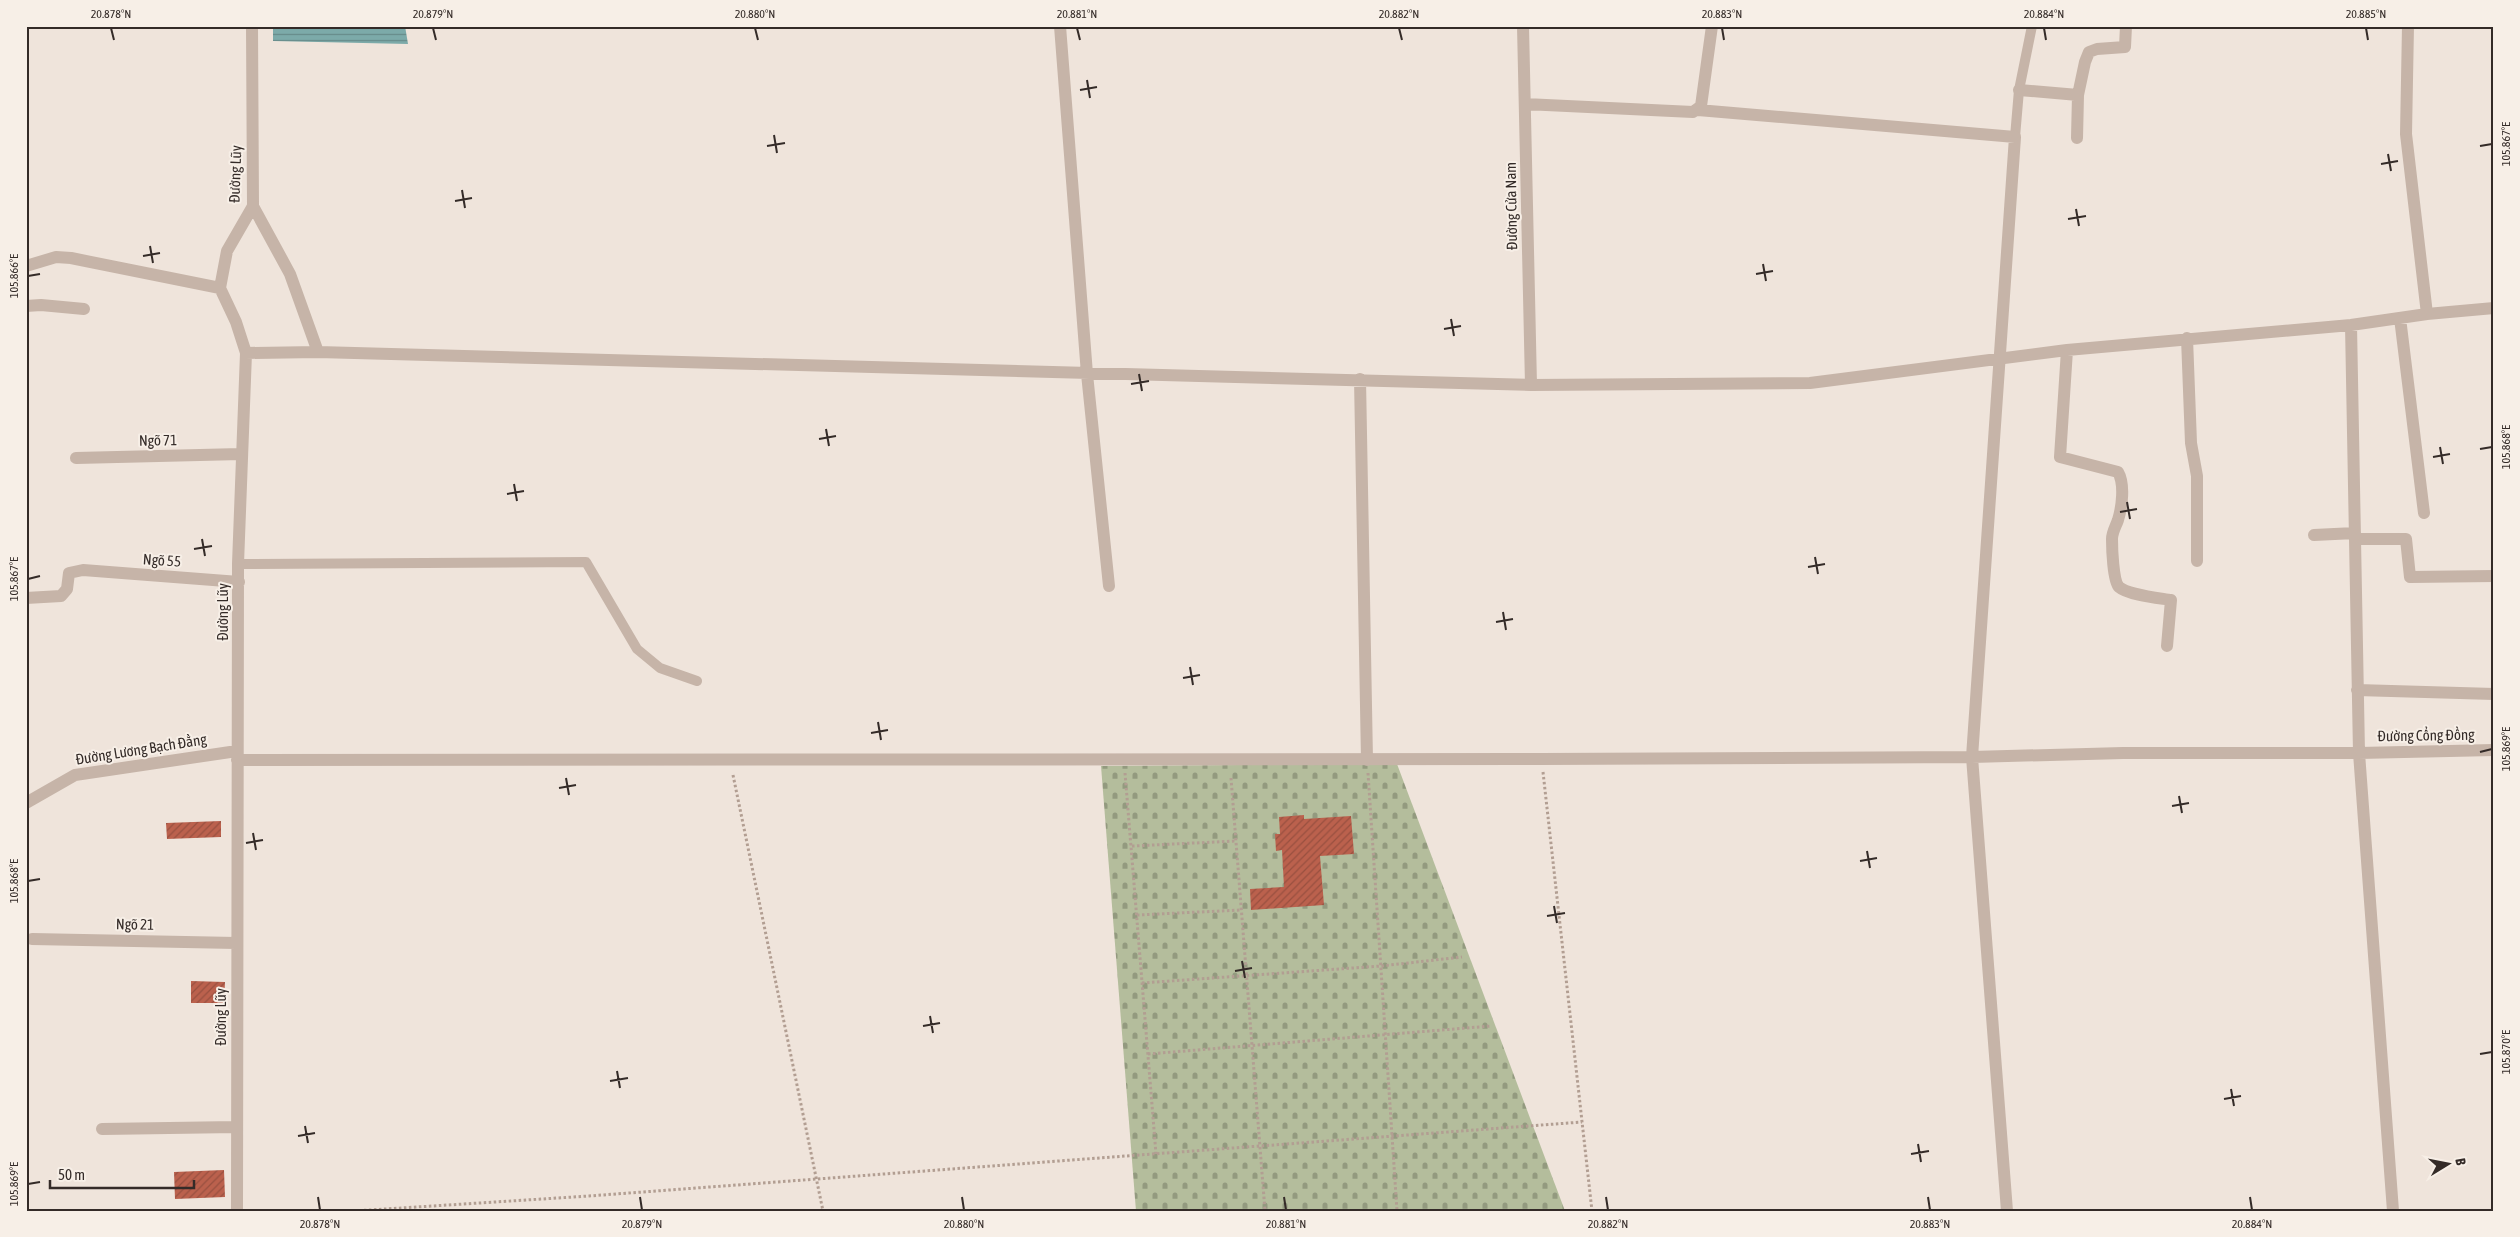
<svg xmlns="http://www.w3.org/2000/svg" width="2520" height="1237" viewBox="0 0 2520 1237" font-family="'Asap Condensed',sans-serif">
<defs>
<pattern id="cemetery-stones" width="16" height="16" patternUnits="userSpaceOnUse" patternTransform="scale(1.25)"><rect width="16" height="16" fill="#b4bd9c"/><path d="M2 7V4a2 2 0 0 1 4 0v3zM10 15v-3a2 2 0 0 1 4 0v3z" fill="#939a7f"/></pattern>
<pattern id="water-rules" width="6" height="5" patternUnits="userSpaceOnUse" patternTransform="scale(1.25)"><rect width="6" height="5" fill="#7caaa9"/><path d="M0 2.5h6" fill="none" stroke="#668b8a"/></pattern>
<pattern id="building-hatch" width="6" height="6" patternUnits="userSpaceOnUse" patternTransform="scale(1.25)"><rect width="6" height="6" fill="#bb614d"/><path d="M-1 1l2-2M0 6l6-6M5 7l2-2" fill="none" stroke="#995040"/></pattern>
</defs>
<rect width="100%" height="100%" fill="#efe4db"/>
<!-- cemetery -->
<path fill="url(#cemetery-stones)" d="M1397 764 1565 1211H1136L1101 766Z"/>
<!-- water -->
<path fill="url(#water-rules)" d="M273 26H405L408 44 273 41Z"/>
<!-- building -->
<path fill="url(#building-hatch)" d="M1304 815V819L1351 816 1354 854 1320 856 1324 905 1251 910 1250 889 1284 887 1282 850 1276 851 1275 834H1280L1279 817Z
M221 821V837L167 839 166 823Z
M191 981 225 982 224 1003H191Z
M224 1170 225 1197 175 1199 174 1172Z"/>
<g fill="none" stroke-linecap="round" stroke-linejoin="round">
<!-- path -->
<path stroke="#b29e92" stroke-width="3" stroke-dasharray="2.5 2.5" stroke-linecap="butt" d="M1543 772 1592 1211
M1125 773 1156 1154
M1368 773 1397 1211
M733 775 823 1211
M1231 778 1265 1211
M1132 846 1236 841
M1137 915 1241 910
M1142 983 1381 966 1462 957
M1148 1054 1491 1026
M354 1211 589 1196 1582 1122"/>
<!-- lane -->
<path stroke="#c6b4a8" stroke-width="10" d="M2015 137 2019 90 2032 26
M238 564 586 562 637 649 660 668 697 681"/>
<!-- street -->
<path stroke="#c6b4a8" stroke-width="12" d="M1060 26 1087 374 1109 586
M1523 26 1531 385
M2408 26 2406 134 2427 314
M2019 90 2078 95 2085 62 2089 52 2097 49 2125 47 2126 26
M1525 104 1693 112 1701 106 1712 26
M1698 110 2015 137 1972 757 2007 1211
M2077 138 2078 95
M253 206 290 274 318 352
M26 266 56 257 71 258 220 288
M26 306 41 305 84 309
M2400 318 2424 513
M2351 325 2359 753 2393 1211
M2187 338 2191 443 2197 476V561
M2067 350 2060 457 2118 472C2125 484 2122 507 2118 520 2116 526 2112 532 2112 539 2112 548 2113 581 2119 587 2128 595 2159 598 2171 600L2167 646
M246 353 318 352 1531 385 1810 383 2067 350 2351 325 2427 314 2494 308
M1360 379 1367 760
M76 458 241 454
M2314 535 2355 533
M2355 539H2406L2410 577 2494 576
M26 598 61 596 67 589 69 573 83 570 239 582
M2357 690 2494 694
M237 760 1541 759 1972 757 2123 753H2359L2494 750
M26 803 75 775 237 751
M32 939 236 943
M102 1129 236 1127
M237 1211 238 564 246 353 236 322 220 288 227 251 253 206 252 26"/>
</g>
<!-- ticks -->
<path fill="none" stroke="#342b28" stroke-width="2" d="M111 28 114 40M433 28 436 40M755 28 758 40M1077 28 1080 40M1399 28 1402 40M1722 28 1724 40M2044 28 2046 40M2366 28 2368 40M1087 80 1090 98M1080 90 1097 87M774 135 777 153M767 146 785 143M2480 146 2492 144M2388 154 2391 171M2381 164 2398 161M462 190 465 208M455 201 472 198M2076 209 2079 226M2068 219 2086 216M150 246 153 263M143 256 160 253M1763 264 1766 281M1756 274 1773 271M28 276 40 274M1451 319 1454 336M1444 329 1461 326M1139 374 1142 391M1131 384 1149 381M826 429 829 446M819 439 836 436M2440 447 2443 464M2480 449 2492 447M2433 457 2450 454M514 484 517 501M507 494 524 491M2127 502 2130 519M2120 512 2137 509M202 539 205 556M194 549 212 546M1815 557 1818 574M1808 567 1825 564M28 579 40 576M1503 612 1506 630M1496 622 1513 619M1190 667 1193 685M1183 678 1200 675M878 722 881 740M871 733 888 730M2480 752 2492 749M566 778 569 795M559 788 576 785M2179 796 2182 813M2172 806 2189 803M253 833 256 850M246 843 263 840M1867 851 1870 868M1860 861 1877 858M28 881 40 879M1554 906 1557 923M1547 916 1565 913M1242 961 1245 978M1235 971 1252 968M930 1016 933 1033M923 1026 940 1023M2480 1054 2492 1052M617 1071 620 1088M610 1081 628 1078M2231 1089 2234 1106M2224 1099 2241 1096M305 1126 308 1143M298 1136 315 1133M1918 1144 1921 1162M1911 1154 1929 1151M28 1184 40 1182M318 1197 320 1210M640 1197 642 1210M962 1197 964 1210M1284 1197 1286 1210M1606 1197 1608 1210M1928 1197 1930 1210M2250 1197 2252 1210"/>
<g text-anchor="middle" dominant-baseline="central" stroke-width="4" stroke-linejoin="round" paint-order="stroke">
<!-- street labels -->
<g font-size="15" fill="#342b28" stroke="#f7efe7">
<text transform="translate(235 174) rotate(-88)">Đường Lũy</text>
<text transform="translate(1511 206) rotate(-91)">Đường Cửa Nam</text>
<text transform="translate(158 440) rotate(-1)">Ngõ 71</text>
<text transform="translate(162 560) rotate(4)">Ngõ 55</text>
<text transform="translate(222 612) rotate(-90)">Đường Lũy</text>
<text transform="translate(2426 735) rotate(-1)">Đường Cổng Đồng</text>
<text transform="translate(141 749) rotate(-9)">Đường Lương Bạch Đằng</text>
<text transform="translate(135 924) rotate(1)">Ngõ 21</text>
<text transform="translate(220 1017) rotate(-90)">Đường Lũy</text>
</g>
</g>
<!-- border -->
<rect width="2520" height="1237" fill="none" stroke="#f7efe7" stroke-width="55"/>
<!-- north arrow -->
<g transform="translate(2448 1164) rotate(80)" stroke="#f7efe7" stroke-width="4" paint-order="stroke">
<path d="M0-4L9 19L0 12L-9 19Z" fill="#342b28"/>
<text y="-8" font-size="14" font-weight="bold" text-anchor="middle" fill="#342b28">B</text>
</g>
<!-- scale -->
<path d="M50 1180v8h144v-8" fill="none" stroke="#342b28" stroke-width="2.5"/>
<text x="58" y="1180" font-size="15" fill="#342b28" stroke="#f7efe7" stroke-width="4" paint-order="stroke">50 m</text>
<rect x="28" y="28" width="2464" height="1182" fill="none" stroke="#342b28" stroke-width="2"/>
<g font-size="12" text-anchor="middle" fill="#342b28">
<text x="111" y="18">20.878°N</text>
<text x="433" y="18">20.879°N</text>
<text x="755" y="18">20.880°N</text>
<text x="1077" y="18">20.881°N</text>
<text x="1399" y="18">20.882°N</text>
<text x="1722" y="18">20.883°N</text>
<text x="2044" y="18">20.884°N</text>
<text x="2366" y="18">20.885°N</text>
<text transform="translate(2506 144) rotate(-90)" y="4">105.867°E</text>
<text transform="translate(14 276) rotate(-90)" y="4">105.866°E</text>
<text transform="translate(2506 447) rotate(-90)" y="4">105.868°E</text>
<text transform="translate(14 579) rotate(-90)" y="4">105.867°E</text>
<text transform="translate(2506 749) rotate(-90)" y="4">105.869°E</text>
<text transform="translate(14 881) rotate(-90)" y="4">105.868°E</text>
<text transform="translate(2506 1052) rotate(-90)" y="4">105.870°E</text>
<text transform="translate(14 1184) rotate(-90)" y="4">105.869°E</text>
<text x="320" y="1228">20.878°N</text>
<text x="642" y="1228">20.879°N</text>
<text x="964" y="1228">20.880°N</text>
<text x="1286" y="1228">20.881°N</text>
<text x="1608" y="1228">20.882°N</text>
<text x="1930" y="1228">20.883°N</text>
<text x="2252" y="1228">20.884°N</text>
</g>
</svg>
